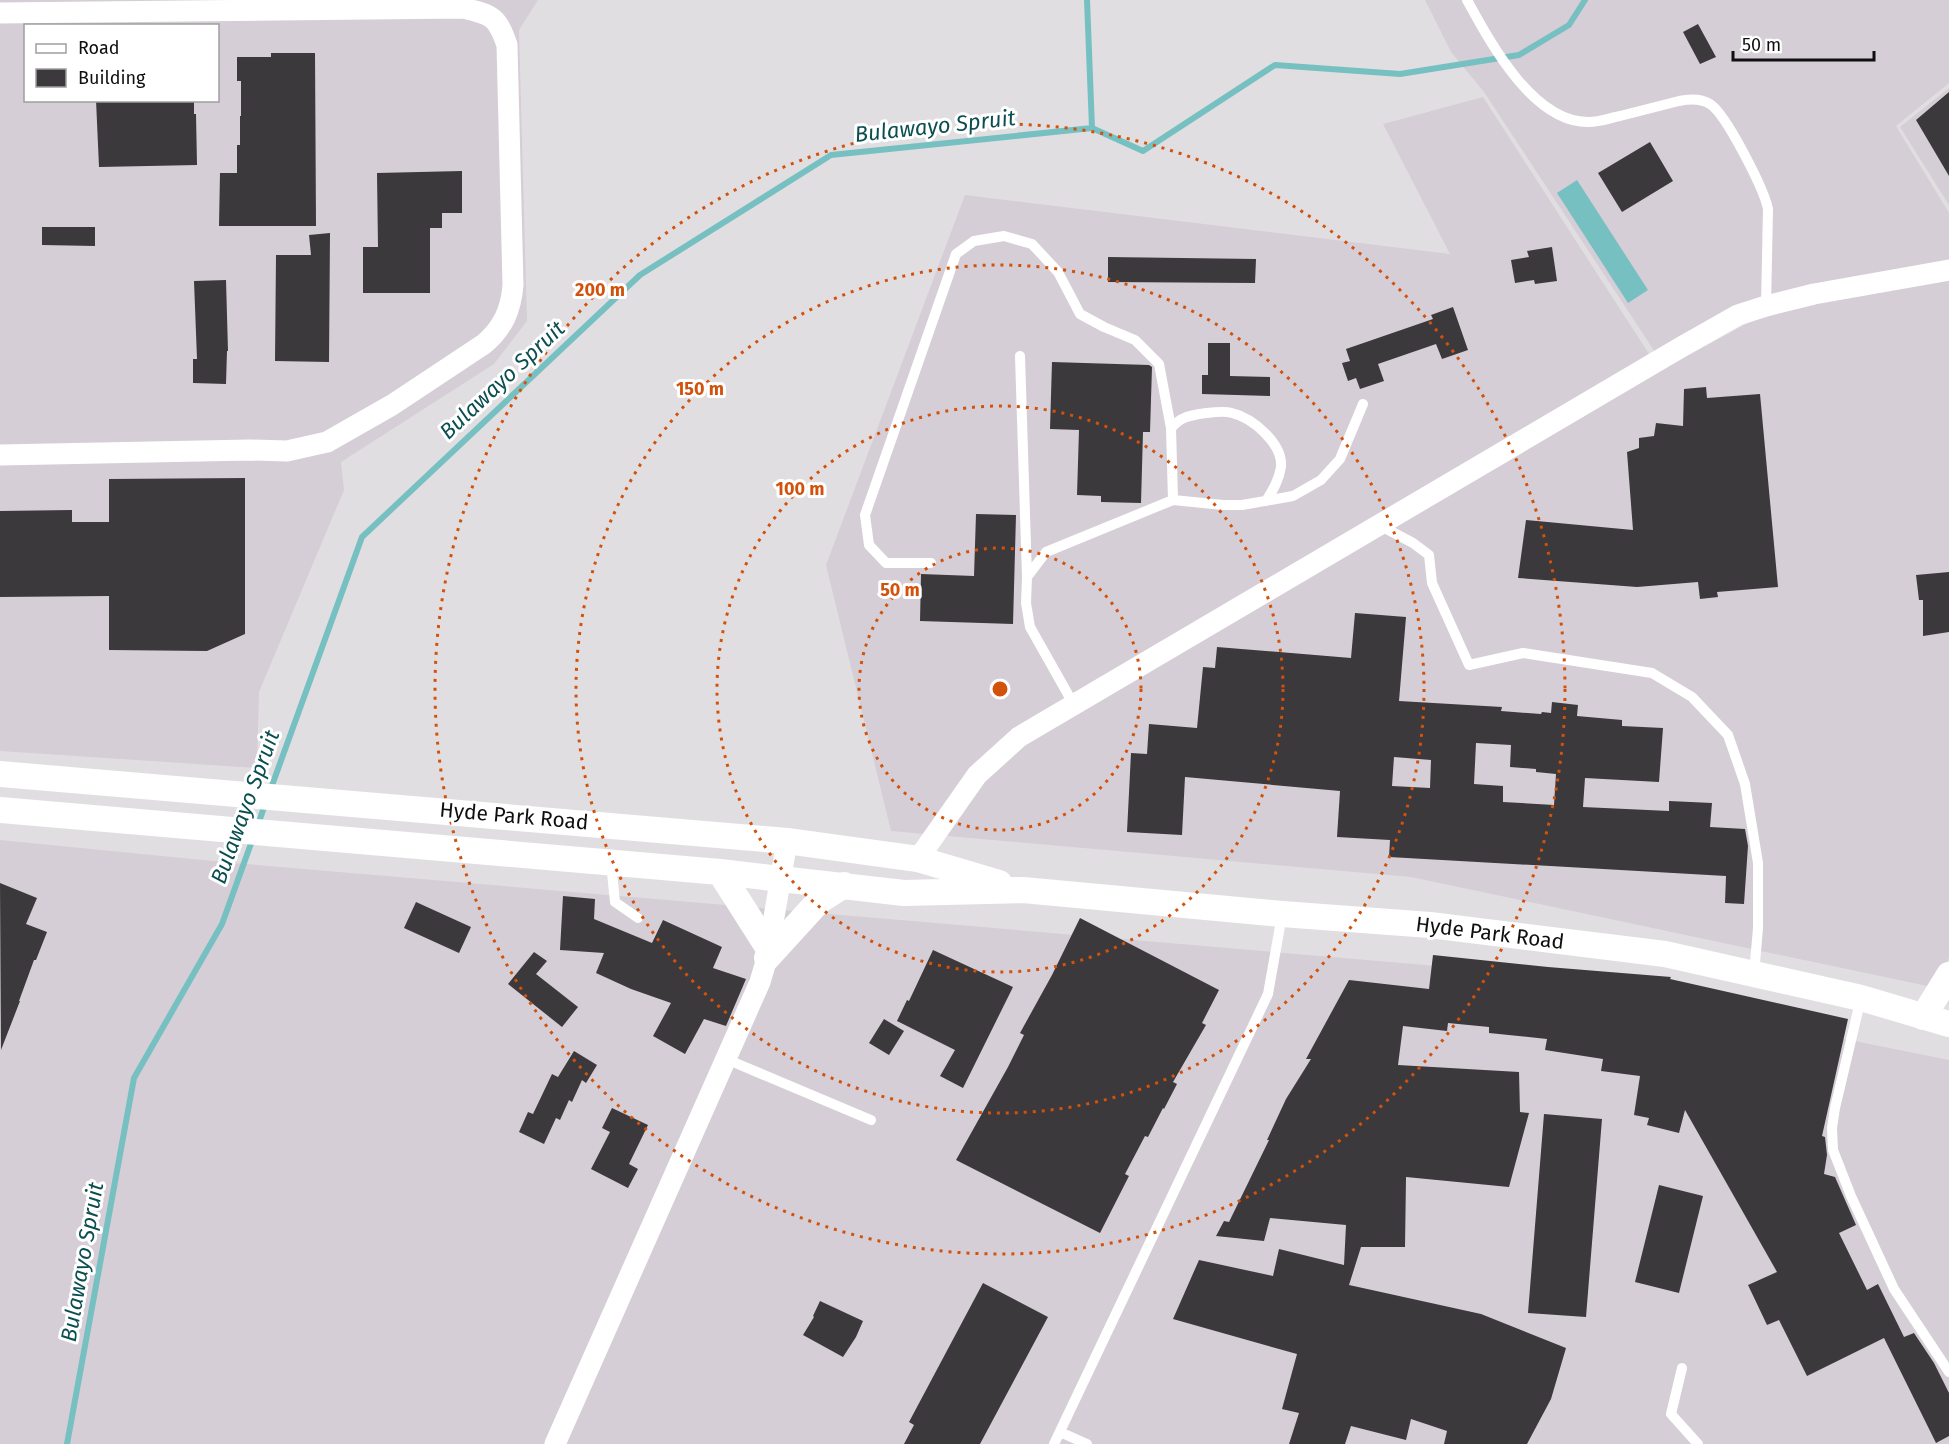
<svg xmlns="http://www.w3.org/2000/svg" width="1949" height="1444" font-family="'Fira Sans',sans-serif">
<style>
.built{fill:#d6ced6;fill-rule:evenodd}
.water{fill:#77c0c2}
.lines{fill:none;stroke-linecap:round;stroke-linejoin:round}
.stream{stroke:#77c0c2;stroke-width:6}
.building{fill:#3b393b;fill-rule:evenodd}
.service{stroke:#fff;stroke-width:10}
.minor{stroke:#fff;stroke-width:21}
.tertiary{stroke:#fff;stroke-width:26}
.ring{fill:none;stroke:#d2520c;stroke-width:3;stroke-dasharray:3 6}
.labels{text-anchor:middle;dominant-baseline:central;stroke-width:6;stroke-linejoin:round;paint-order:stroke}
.street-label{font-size:21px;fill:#100f10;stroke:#fff}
.water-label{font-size:22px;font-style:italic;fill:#0a4e50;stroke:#fff}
.centre{fill:#d2520c;stroke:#fff;stroke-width:3}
.ring-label{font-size:18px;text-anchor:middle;font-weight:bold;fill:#d2520c;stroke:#fff;stroke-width:6;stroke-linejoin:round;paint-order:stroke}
</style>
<rect width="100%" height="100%" fill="#e1dee1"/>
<!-- built -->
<path class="built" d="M0,0H538L519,30L527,321L494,364L341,462L344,490L259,692L257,768L0,751ZM26,26H218V100H26Z
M1425,0H1949V83L1896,126L1949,213V262L1786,291L1655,352L1484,92L1451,52Z
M1949,88V205L1900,127Z
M1483,97L1660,371L1766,313L1949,275V958L1932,987L1411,877L891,831L826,565L965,195L1450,254L1383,124Z
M0,840L223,862L1519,973L1949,1060V1444H0Z"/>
<!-- water -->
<path class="water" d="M1577,180L1648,290L1628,303L1557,193Z"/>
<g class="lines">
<!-- stream -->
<path class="stream" d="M1087,0L1092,128
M270,791L362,537L640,275L831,155L1092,128L1143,151L1275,65L1400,74L1519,55L1569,25L1585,0
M258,825L265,804
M67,1444L134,1078L222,924L253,838"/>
</g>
<!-- building -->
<path class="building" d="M1698,24L1716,57L1700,64L1683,32Z
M271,53H315L316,226H219L220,173H237V145H240V116H241V81H237V57H271Z
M1949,92V176L1916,120Z
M96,100H194V114H196L197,165L99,167Z
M1650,142L1673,181L1622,212L1598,173Z
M462,171V213H442V228H430V293H363V247H378L377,173Z
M42,227H95V246L42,245Z
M330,233L329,362L275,361L276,255H311L309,235Z
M1552,247L1557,281L1535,284L1534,280L1515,283L1511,260L1529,257L1527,251Z
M1108,257L1256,259L1255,283L1108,282Z
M226,280L228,351H227L226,384L193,383V359H197L194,281Z
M1453,307L1468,350L1442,359L1436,344L1378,364L1384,381L1360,389L1356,378L1348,381L1342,363L1350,361L1346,349L1433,319L1431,315Z
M1208,343H1230V376L1270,377V396L1202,394V375H1208Z
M1052,362L1149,365L1152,367L1150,432H1143L1141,503L1101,502V496L1077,495L1079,430L1050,429Z
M1706,387L1707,398L1760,394L1778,587L1717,592L1718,597L1700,599L1698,582L1637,587L1518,578L1526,520L1633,530L1627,452L1639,448V438L1654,436L1656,423L1683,426L1684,389Z
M245,478V634L207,651L109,650V596L0,597V511L72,510V522H109V479Z
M976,514L1016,515L1013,624L920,621L921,574L974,576Z
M1949,572V632L1923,636V600H1919L1916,575Z
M1355,613L1406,617L1399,701L1502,707L1501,711L1541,714L1542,712L1551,713L1552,702L1578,705L1577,716L1622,720V726L1663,728L1659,782L1585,778L1583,807L1669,811V801L1712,803L1710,827L1745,829L1748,846L1744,904L1725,903L1726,876L1389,857L1390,840L1337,837L1340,791L1185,777L1182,835L1127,832L1131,753L1147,754L1149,724L1197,728L1203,667L1215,668L1217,647L1351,658ZM1476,743L1511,745L1510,767L1536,769V772L1556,774L1554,805L1503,802V786L1474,784ZM1394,757L1431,760L1430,788L1392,786Z
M0,883L37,898L26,924L47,932L36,960H34L19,1001H20L1,1050Z
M563,896L595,899L594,919L652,943L663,920L722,947L713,968L746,979L726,1026L704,1019L685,1054L653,1036L671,1003L631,989L596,973L604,953L560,950Z
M416,902L471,927L459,953L404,928Z
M1080,918L1219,990L1202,1023L1206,1025L1173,1082L1177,1084L1164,1109L1163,1108L1148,1137L1145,1136L1125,1174L1129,1176L1100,1233L956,1160L1008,1067L1024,1035L1020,1033L1052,975Z
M933,950L1013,987L963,1088L940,1076L955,1050L897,1021L907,1000L909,1001Z
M534,952L547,961L536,974L578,1007L562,1027L508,984Z
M1433,955L1548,967L1671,977L1670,979L1848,1019L1822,1136L1825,1137L1827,1155L1824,1174L1835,1177L1856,1225L1839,1233L1867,1290L1878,1284L1904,1337L1914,1333L1934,1363L1949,1393V1436L1936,1443L1884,1338L1807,1376L1779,1320L1767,1325L1748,1285L1777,1272L1685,1110L1679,1133L1647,1125L1649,1118L1634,1115L1640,1076L1601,1071L1603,1059L1545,1050L1547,1039L1489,1033V1027L1448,1023L1447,1031L1403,1026L1398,1065L1519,1072L1520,1112L1529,1113L1509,1187L1406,1177L1405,1247H1361L1349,1285L1481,1314L1566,1348L1551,1399L1527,1444H1444L1447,1431L1411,1419L1406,1440L1351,1426L1345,1444H1289L1299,1413L1282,1409L1297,1354L1173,1319L1199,1260L1273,1276L1279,1249L1344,1265L1346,1225L1270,1218L1264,1241L1216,1236L1224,1221L1229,1222L1269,1140H1267L1286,1099L1311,1059H1306L1349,980L1429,989Z
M884,1019L904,1031L889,1055L869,1043Z
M574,1051L597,1065L586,1083L582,1080L572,1102L569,1100L560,1120L556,1118L544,1144L519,1132L528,1112L533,1114L552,1074L558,1077Z
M612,1108L648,1125L629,1164L638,1169L628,1188L591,1169L610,1132L602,1128Z
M1544,1114L1602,1119L1586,1317L1528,1313Z
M1659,1185L1703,1196L1679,1293L1635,1282Z
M983,1283L1048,1317L980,1444H904L914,1425L909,1422Z
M820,1301L863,1321L856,1337L843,1357L803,1335L814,1317L813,1316Z"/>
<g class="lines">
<!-- service -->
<path class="service" d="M1467,0C1490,42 1533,123 1589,122C1599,122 1610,118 1620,116C1640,111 1659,106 1679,101C1689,99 1700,98 1710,104C1726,114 1764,189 1768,209L1766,306
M1020,356L1027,577
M1173,500L1171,428C1174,425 1178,421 1182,419C1191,414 1222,410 1232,413C1253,418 1283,444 1281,467C1279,480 1273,490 1266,501
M1379,525L1413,543L1429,555L1432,583L1469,665L1523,653L1652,673L1692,697L1728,735L1745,784L1758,863V928L1754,974
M931,563H886L869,545L865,515L956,254L974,241L1004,236L1032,244L1058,272L1080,314L1104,327L1135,340L1159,364L1171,428
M1074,705L1030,627L1026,603L1027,577L1046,552L1173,500L1223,505H1242L1293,496L1321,480L1340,459L1363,404
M611,863L615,902L638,918
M1861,998L1835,1108L1832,1128L1833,1150L1851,1196L1894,1289L1949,1372
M726,1059L871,1120
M1682,1368L1671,1414L1698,1444
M1060,1432L1087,1444
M1054,1444L1268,994L1282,915"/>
<!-- minor -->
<path class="minor" d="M0,13L463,8C492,15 497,16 507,45L513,285C511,310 503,328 484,344L392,405L327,442L287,451L250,450L0,455
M918,859L977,775L1019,737L1683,346L1738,315L1766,306L1814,294L1949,270
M555,1444L760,982L767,958L787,841"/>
<!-- tertiary -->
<path class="tertiary" d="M0,774L787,841L918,859L999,883
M0,810L720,872L904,893L1023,890L1282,914L1430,925L1665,954L1861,998L1949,1024
M720,872L769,949
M767,958L819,901L844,885
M1923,1017L1949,975"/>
</g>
<!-- distance rings -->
<g class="ring">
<circle cx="1000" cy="689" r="141"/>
<circle cx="1000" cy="689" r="283"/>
<circle cx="1000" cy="689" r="424"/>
<circle cx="1000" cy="689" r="565"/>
</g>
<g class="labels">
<!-- street labels -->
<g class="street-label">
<text transform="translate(514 816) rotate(5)">Hyde Park Road</text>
<text transform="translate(1490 933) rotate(7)">Hyde Park Road</text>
</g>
<!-- water labels -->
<g class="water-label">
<text transform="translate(935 126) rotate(-6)">Bulawayo Spruit</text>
<text transform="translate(502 380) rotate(-43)">Bulawayo Spruit</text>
<text transform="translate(245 807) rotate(-70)">Bulawayo Spruit</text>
<text transform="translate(82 1262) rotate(-80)">Bulawayo Spruit</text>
</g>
</g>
<circle cx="1000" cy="689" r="9" class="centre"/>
<g class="ring-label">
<text x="600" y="296">200 m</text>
<text x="700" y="395">150 m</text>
<text x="800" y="495">100 m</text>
<text x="900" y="596">50 m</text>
</g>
<!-- legend -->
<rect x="24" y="24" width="195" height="78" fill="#ffffff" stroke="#9f9f9f" stroke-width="1.5"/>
<rect x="36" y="44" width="30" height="9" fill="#ffffff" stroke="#9f9f9f" stroke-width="1.5"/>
<text x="78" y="54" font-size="18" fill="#100f10">Road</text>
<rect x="36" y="69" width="30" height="18" fill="#3b393b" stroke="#9f9f9f" stroke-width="1.5"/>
<text x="78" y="84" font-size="18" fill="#100f10">Building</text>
<!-- scale -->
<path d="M1733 51v9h141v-9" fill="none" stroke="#100f10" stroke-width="3"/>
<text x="1742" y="51" font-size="18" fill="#100f10" stroke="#ffffff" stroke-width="4.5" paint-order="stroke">50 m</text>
</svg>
